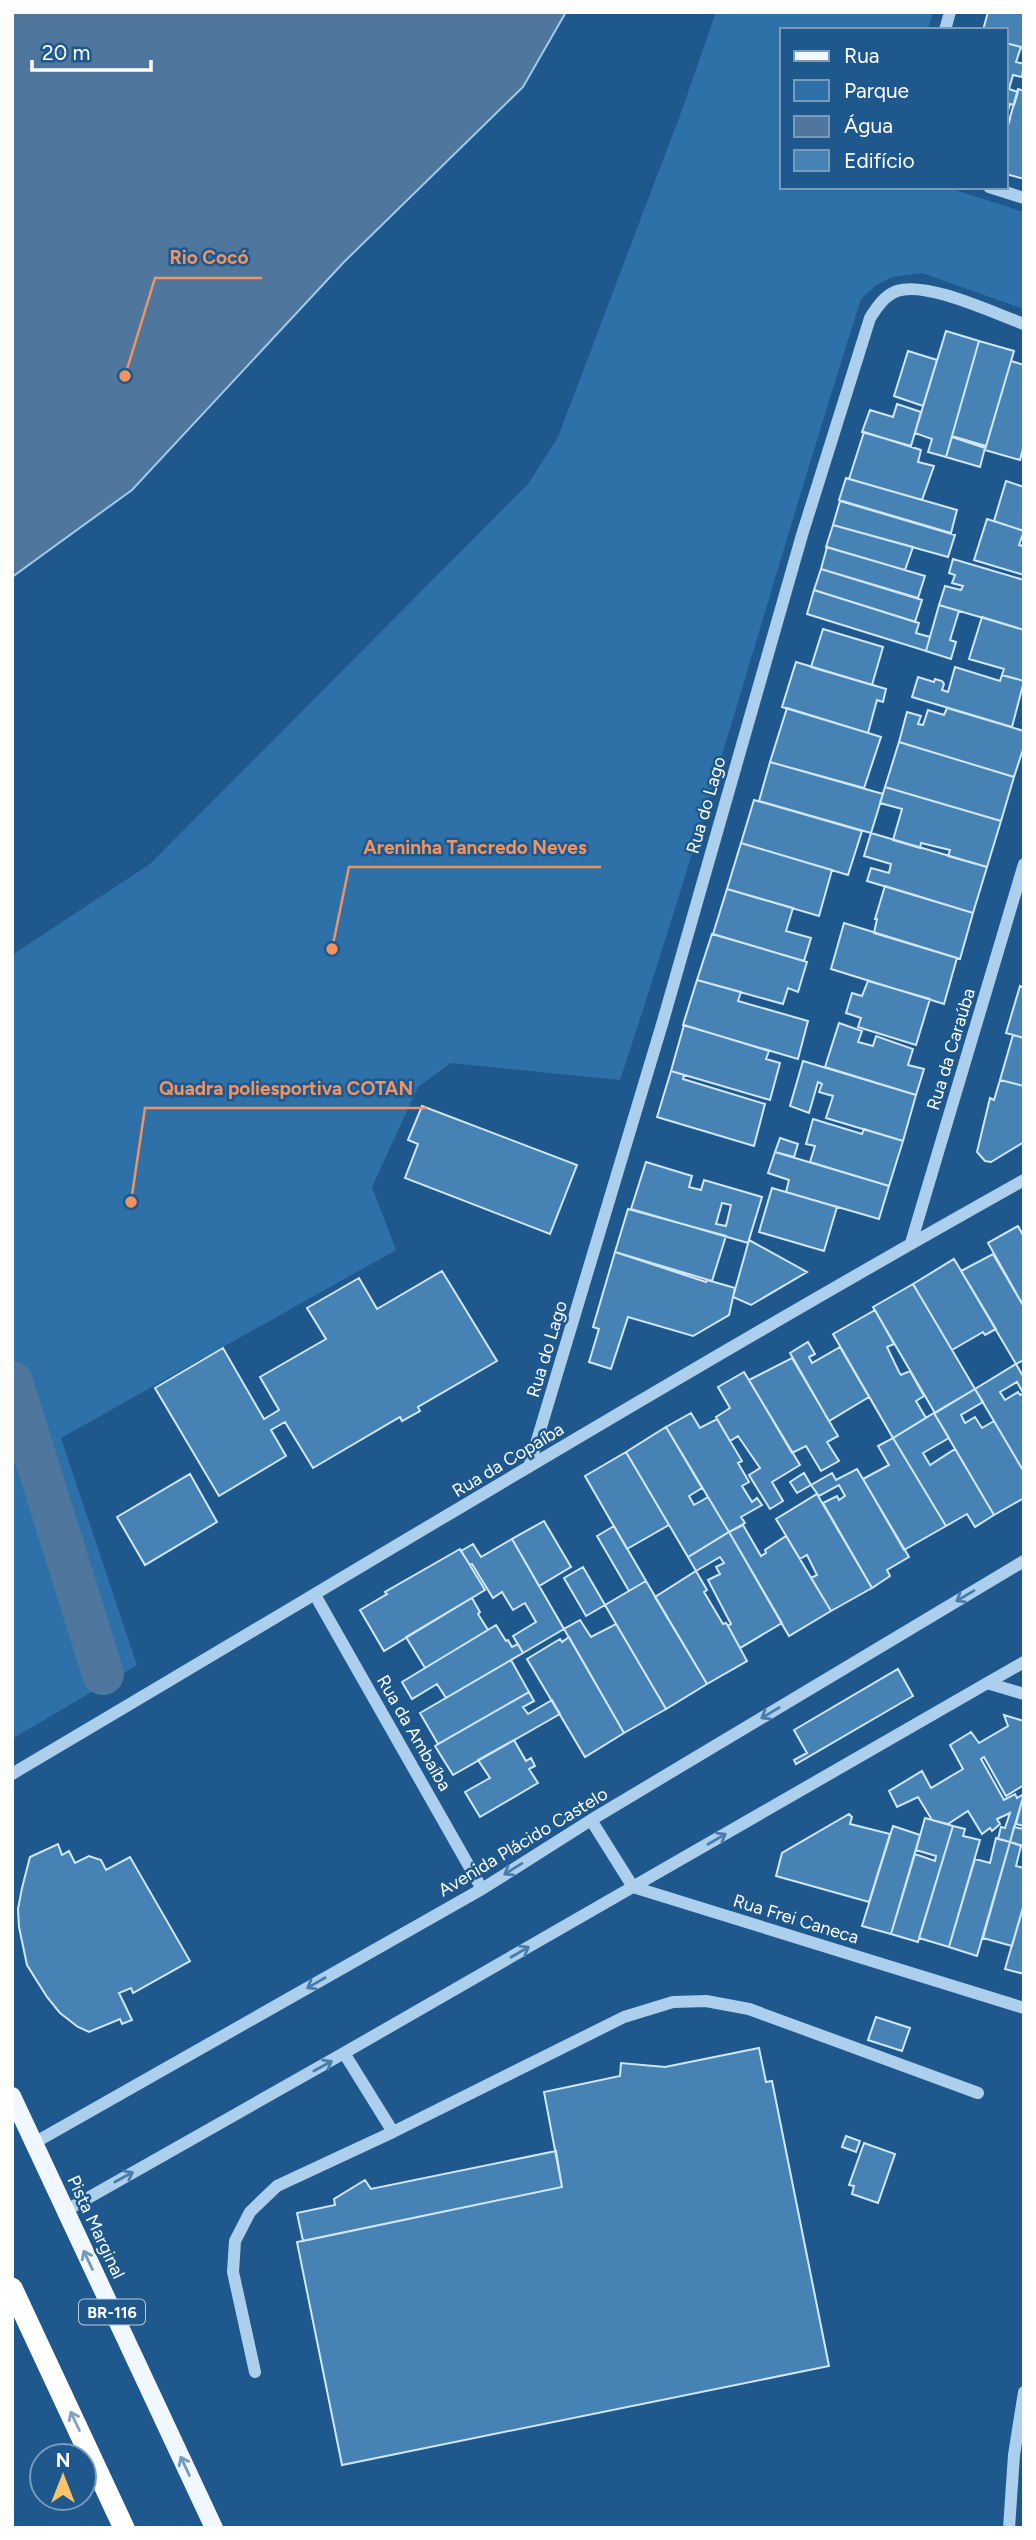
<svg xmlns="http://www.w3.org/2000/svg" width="1036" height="2540" font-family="Figtree,sans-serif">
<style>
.green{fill:#2e71a8}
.water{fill:#4f779d;stroke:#9ecbee;stroke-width:2}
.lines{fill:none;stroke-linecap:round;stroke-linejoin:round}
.canal{stroke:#4f779d;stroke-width:42}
.building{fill:#4682b4;stroke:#d0e7f9;stroke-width:2;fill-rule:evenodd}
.minor{stroke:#abcfec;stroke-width:12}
.major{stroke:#f1f7ff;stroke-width:18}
.highway{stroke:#fff;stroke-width:21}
.oneway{stroke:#487caa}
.oneway2{stroke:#7298bb}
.oneway3{stroke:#83a3c0}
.labels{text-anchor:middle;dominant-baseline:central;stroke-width:5;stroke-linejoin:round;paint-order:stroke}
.shield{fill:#1e588d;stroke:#bccddd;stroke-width:2}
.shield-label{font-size:16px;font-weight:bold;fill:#fff}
.street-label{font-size:18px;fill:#fff;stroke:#1e588d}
.leader{fill:none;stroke:#f09361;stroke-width:2.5}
.callout-dot{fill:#f09361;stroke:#1e588d;stroke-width:2.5}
.callout-label{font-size:19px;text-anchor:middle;font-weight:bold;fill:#f09361;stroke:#1e588d;stroke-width:5;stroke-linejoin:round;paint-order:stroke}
</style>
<rect width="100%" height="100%" fill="#1e588d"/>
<!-- green -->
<path class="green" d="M716,12H933L928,30H782V187H945L1024,212V309L922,273L892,277L875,286L861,299C778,559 706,821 620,1080L451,1063L418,1087L372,1187L396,1250L61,1438L137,1665L12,1739V955L150,864L528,484L558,437L682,110Z"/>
<!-- water -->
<path class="water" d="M12,12H566L523,87L344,262L132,490L12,577Z"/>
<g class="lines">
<!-- canal -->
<path class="canal" d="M12,1382L103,1674"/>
</g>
<!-- building -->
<path class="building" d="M988,12L1024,13V48L1006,43V30H983Z
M1006,43L1021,47L1016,62L1024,64L1022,77L1013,75L1009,89L1018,92L1014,105L1010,104L1006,118L1010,119L1006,132Z
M1018,89L1024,91V179L1006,174V132Z
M946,331L979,341L946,457L928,452L932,439L915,433Z
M979,341L1014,351L986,446L952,436Z
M908,351L937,360L923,406L894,396Z
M1011,361L1024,365V445L1020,460L985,450Z
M897,404L921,412L911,446L862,432L870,410L893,417Z
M864,432L921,450L918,462L934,466L922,500L849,479Z
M952,437L985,448L980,467L946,457Z
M846,478L957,510L951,533L839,500Z
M1006,481L1024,487V531L994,521Z
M840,501L955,535L948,557L833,525Z
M987,519L1024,531L1019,545L1022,546L1024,541V575L974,560Z
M833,525L913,547L905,570L826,547Z
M827,547L925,576L918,598L821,569Z
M953,559L1024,580V630L939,605L945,586L961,590L963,586L952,583L955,575L949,573Z
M821,569L922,600L915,622L814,590Z
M814,590L919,623L916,633L930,637L926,651L807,614Z
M939,605L959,611L950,640L956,642L951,659L926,651Z
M982,617L1024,630V681L1002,675L1004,669L969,659Z
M823,629L883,647L872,685L811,667Z
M796,662L886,689L883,702L877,700L868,733L782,707Z
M955,667L1000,681L1002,675L1024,681L1012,727L912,697L918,677L934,682L935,679L942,681L944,684L942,690L948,692Z
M787,708L881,737L864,788L770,762Z
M947,708L1024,731V746L1014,777L899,742L907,712L921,716L918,724L923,725L928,710L944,715Z
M899,742L1014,777L1001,821L885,787Z
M770,762L883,794L871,833L759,801Z
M885,787L1001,821L987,867L948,856L950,850L921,843L920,848L893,840L902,809L880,803Z
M754,800L862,831L848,875L741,843Z
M871,833L987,867L973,913L867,881L871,868L889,873L891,864L864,856Z
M741,843L832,870L819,916L727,889Z
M885,886L973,913L960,959L874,933L877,919H875Z
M727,889L793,908L786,931L811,938L804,961L713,934Z
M844,923L957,958L944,1004L831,969Z
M712,934L807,962L798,992L788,988L783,1004L697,980Z
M697,980L741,992L738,1001L808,1021L798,1059L683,1025Z
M868,981L930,999L916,1045L858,1027L861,1018L846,1013L852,993L862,996Z
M1020,986L1024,988V1038L1006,1033Z
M839,1023L862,1031L858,1042L873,1046L876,1036L913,1049L908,1065L924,1069L916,1095L825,1067Z
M684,1025L769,1051L766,1059L780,1063L770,1100L671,1071Z
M1013,1035L1024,1038V1086L1000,1080Z
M803,1061L916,1095L903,1141L826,1118L833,1096L819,1092L822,1084L818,1082L809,1113L790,1106Z
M671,1071L684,1075L683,1079L765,1104L754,1146L657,1117Z
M1000,1080L1024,1086V1142L991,1162L985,1161L977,1152L990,1098L994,1100Z
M422,1106L577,1165L550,1234L405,1178L418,1144L408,1140Z
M813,1119L862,1134L864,1129L903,1141L889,1186L810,1162L815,1146L806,1144Z
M780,1138L798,1144L794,1157L775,1152Z
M775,1152L889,1186L879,1219L786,1192L789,1180L768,1173Z
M646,1162L692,1176L689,1187L701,1190L704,1180L762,1197L748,1243L631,1209ZM722,1203L731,1205L726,1226L716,1224Z
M772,1188L837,1207L824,1251L759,1232Z
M628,1209L726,1236L712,1281L615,1252Z
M1018,1226L1024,1237V1307L988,1243Z
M749,1240L807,1272L751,1305L733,1297Z
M615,1252L706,1282L707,1280L735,1288L729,1315L693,1336L628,1317L611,1369L589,1362L599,1329L593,1327Z
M993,1254L1024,1307V1360L1016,1364L961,1271Z
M954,1259L996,1329L985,1335L983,1332L952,1350L913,1284Z
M442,1271L497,1361L418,1407L420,1411L402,1421L400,1417L313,1468L285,1422L271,1430L286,1456L219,1496L155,1388L223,1348L264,1419L279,1410L260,1377L326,1339L307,1308L359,1278L377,1309Z
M913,1284L975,1389L935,1413L873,1307Z
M875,1310L894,1344L887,1347L899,1372L901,1375L910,1371L924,1396L916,1401L926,1418L893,1438L833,1334Z
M808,1342L815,1354L809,1357L812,1363L840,1347L869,1397L829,1421L790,1353Z
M792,1358L838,1436L827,1442L839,1461L821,1471L806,1446L792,1453L749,1380Z
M1016,1364L1024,1378V1390L1022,1391L1017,1382L1000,1392L1005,1400L1018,1392L1020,1395L1024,1393V1472L975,1389Z
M744,1372L800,1465L772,1482L783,1501L770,1509L749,1475L760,1468L738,1436L730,1441L716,1417L730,1408L718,1387Z
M975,1389L983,1402L961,1415L965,1423L975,1417L982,1428L994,1421L1024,1472V1498L994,1515L934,1413Z
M691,1413L700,1428L717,1419L742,1461L738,1463L749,1482L742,1486L752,1502L757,1498L762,1505L741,1517L745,1523L729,1532L666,1427Z
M934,1413L949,1438L923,1453L930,1465L955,1449L994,1515L975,1527L967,1514L946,1526L893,1438Z
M666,1427L702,1488L689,1496L694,1505L708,1497L729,1532L688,1557L626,1452Z
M893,1438L946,1526L904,1550L863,1479L889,1465L878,1446Z
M626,1452L669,1525L627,1549L585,1476Z
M857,1469L909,1557L887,1570L890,1576L872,1588L823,1503L837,1496L839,1500L845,1496L839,1485L819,1496L811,1485L832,1473L836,1480Z
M804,1473L811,1485L797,1493L790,1482Z
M190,1474L217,1522L145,1565L117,1517Z
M817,1494L872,1588L831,1611L811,1578L817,1575L807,1555L800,1559L776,1519Z
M544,1521L571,1567L539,1586L512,1539Z
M743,1525L761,1556L766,1553L765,1550L786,1536L831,1611L789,1636L729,1532Z
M614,1526L646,1581L629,1591L597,1536Z
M729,1532L782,1623L740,1648L728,1626L731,1624L708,1580L720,1574L716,1567L724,1563L720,1557L696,1571L688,1557Z
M512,1539L564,1629L523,1653L513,1636L536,1622L525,1603L513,1610L502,1592L493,1598L472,1564L470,1565L461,1551L473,1544L481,1557Z
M460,1549L485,1590L384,1651L360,1610L387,1594L385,1592Z
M583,1567L605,1605L586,1616L564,1578Z
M696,1571L707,1590L704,1592L723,1624L726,1623L728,1626L747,1661L707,1684L655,1597Z
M646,1581L707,1684L666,1709L605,1605Z
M472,1598L480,1612L478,1614L488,1630L425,1668L406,1637Z
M580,1620L591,1637L616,1624L666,1709L624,1733L564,1629Z
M496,1625L506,1641L508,1640L512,1647L518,1644L523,1653L446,1698L437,1684L412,1699L402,1682Z
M569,1637L624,1733L585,1757L527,1659L560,1639L562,1642Z
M511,1660L529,1692L438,1744L420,1713Z
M898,1669L913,1696L796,1764L794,1760L807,1753L794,1730Z
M529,1692L534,1701L523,1707L528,1714L552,1700L560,1714L453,1775L435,1746Z
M1004,1715L1024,1721V1785L1006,1796L984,1757L981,1759L1004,1800L1015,1794L1017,1798L1024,1794L1010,1842L998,1839L1001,1827L1005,1828L1010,1813L997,1819L1000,1824L992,1831L990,1828L982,1834L968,1811L948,1824L932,1820L918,1797L897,1807L889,1791L922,1771L931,1788L963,1769L950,1745L971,1732L979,1743L1008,1726Z
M514,1740L526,1761L531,1758L535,1766L529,1769L538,1783L480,1817L465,1792L490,1778L478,1760Z
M1024,1793V1826L1016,1824Z
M849,1814L852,1817L850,1824L890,1834L869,1902L776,1876L782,1853Z
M925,1818L953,1826L918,1942L891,1934L915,1854L935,1861L936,1856L916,1850Z
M893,1826L920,1835L891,1934L862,1926Z
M953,1826L965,1829L963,1836L980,1840L949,1947L919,1938Z
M1014,1827L1024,1829V1846L1010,1842Z
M996,1838L1010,1842L977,1956L949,1947L975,1859L990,1863Z
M1010,1842L1021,1846L1016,1866L1024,1868V1904L1012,1946L983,1938Z
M58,1844L62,1855L69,1851L75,1863L89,1856L101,1860L106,1870L130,1857L190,1961L133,1993L131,1988L119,1993L132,2020L122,2024L120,2019L89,2032L78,2027L60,2013L47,1997L27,1965L19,1927L18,1909L22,1888L30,1857Z
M1024,1904V1974L1005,1969Z
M876,2017L910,2028L902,2051L868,2040Z
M759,2048L766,2082L772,2081L829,2366L342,2465L297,2242L562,2187L544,2092L620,2076L621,2063L665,2067Z
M846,2136L860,2141L856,2152L842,2147Z
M864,2143L895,2154L878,2203L852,2194L854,2186L849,2185Z
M556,2151L562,2187L303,2241L297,2213L335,2205L334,2199L365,2180L371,2189Z"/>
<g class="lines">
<!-- minor -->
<path class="minor" d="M945,30L950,12
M989,187L1024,198
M911,1243L1024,864
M529,1467L663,1021L802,535L870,318C877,307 885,295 897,291C927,281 993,313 1024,324
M315,1595L482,1889
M987,1683L1024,1694
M12,1774C349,1575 683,1371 1024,1180
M591,1820L633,1887L1024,2008
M344,2053L393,2132
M34,2143L482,1889L591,1820L1024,1561
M65,2211L344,2053L1024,1662
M255,2372L233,2272L235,2241L250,2212L277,2186L393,2132L624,2017L673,2002L706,2001L749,2009L978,2093
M1009,2528L1014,2455L1024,2392"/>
<!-- major -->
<path class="major" d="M12,2096L214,2528"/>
<!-- highway -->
<path class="highway" d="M12,2288L124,2528"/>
</g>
<!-- one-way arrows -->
<defs><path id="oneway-shaft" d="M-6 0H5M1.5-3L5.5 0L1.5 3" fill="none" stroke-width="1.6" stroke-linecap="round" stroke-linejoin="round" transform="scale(1.75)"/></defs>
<g class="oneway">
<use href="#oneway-shaft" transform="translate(965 1596) rotate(149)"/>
<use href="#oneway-shaft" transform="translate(770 1713) rotate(149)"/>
<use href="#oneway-shaft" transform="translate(717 1839) rotate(-30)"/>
<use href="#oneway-shaft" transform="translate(513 1869) rotate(148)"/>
<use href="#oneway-shaft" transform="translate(520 1952) rotate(-30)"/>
<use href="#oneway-shaft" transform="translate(316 1983) rotate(150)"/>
<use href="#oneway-shaft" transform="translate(323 2066) rotate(-29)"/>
<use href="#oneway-shaft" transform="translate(124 2177) rotate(-29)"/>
</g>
<g class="oneway2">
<use href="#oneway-shaft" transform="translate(88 2260) rotate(-115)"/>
<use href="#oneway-shaft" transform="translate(185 2466) rotate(-115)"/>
</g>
<use class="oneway3" href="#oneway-shaft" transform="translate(75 2421) rotate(-115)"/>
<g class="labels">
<!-- shield labels -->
<rect class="shield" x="79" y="2299.5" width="66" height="25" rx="5"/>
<g class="shield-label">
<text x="112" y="2312">BR-116</text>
</g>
<!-- street labels -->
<g class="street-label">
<text transform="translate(706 805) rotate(-74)">Rua do Lago</text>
<text transform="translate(951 1049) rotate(-73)">Rua da Caraúba</text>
<text transform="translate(547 1349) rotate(-73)">Rua do Lago</text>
<text transform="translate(508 1460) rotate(-31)">Rua da Copaíba</text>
<text transform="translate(414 1733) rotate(60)">Rua da Ambaíba</text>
<text transform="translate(523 1842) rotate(-31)">Avenida Plácido Castelo</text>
<text transform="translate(796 1919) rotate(17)">Rua Frei Caneca</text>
<text transform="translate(96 2227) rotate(65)">Pista Marginal</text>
</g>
</g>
<!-- callouts -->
<path class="leader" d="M125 376L155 278H262M332 949L349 867H601M131 1202L145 1108H427"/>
<g class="callout-dot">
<circle cx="125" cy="376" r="7"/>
<circle cx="332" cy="949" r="7"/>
<circle cx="131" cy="1202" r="7"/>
</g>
<g class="callout-label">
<text x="209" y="264">Rio Cocó</text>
<text x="475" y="854">Areninha Tancredo Neves</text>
<text x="286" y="1095">Quadra poliesportiva COTAN</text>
</g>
<!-- border -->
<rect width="1036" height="2540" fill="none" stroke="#ffffff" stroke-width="28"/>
<!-- legend -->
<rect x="780" y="28" width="228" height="161" fill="#1e588d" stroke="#789bbb" stroke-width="2"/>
<rect x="794" y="51" width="35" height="10" fill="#f1f7ff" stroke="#789bbb" stroke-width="2"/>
<text x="844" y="63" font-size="21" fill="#ffffff">Rua</text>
<rect x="794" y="80" width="35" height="21" fill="#2e71a8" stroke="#789bbb" stroke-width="2"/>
<text x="844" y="98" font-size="21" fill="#ffffff">Parque</text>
<rect x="794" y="116" width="35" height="21" fill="#4f779d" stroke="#789bbb" stroke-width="2"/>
<text x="844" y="133" font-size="21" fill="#ffffff">Água</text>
<rect x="794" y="150" width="35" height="21" fill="#4682b4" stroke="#789bbb" stroke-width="2"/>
<text x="844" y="168" font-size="21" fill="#ffffff">Edifício</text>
<!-- north arrow -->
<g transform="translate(63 2477)"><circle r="33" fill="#1e588d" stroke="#789bbb" stroke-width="2"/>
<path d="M0-5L12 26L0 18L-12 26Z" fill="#fbc46a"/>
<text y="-10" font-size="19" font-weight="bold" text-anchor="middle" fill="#ffffff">N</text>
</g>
<!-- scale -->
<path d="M32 60v10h119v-10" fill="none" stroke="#ffffff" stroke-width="3.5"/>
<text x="42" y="60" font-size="21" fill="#ffffff" stroke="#1e588d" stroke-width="5" paint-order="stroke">20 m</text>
</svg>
